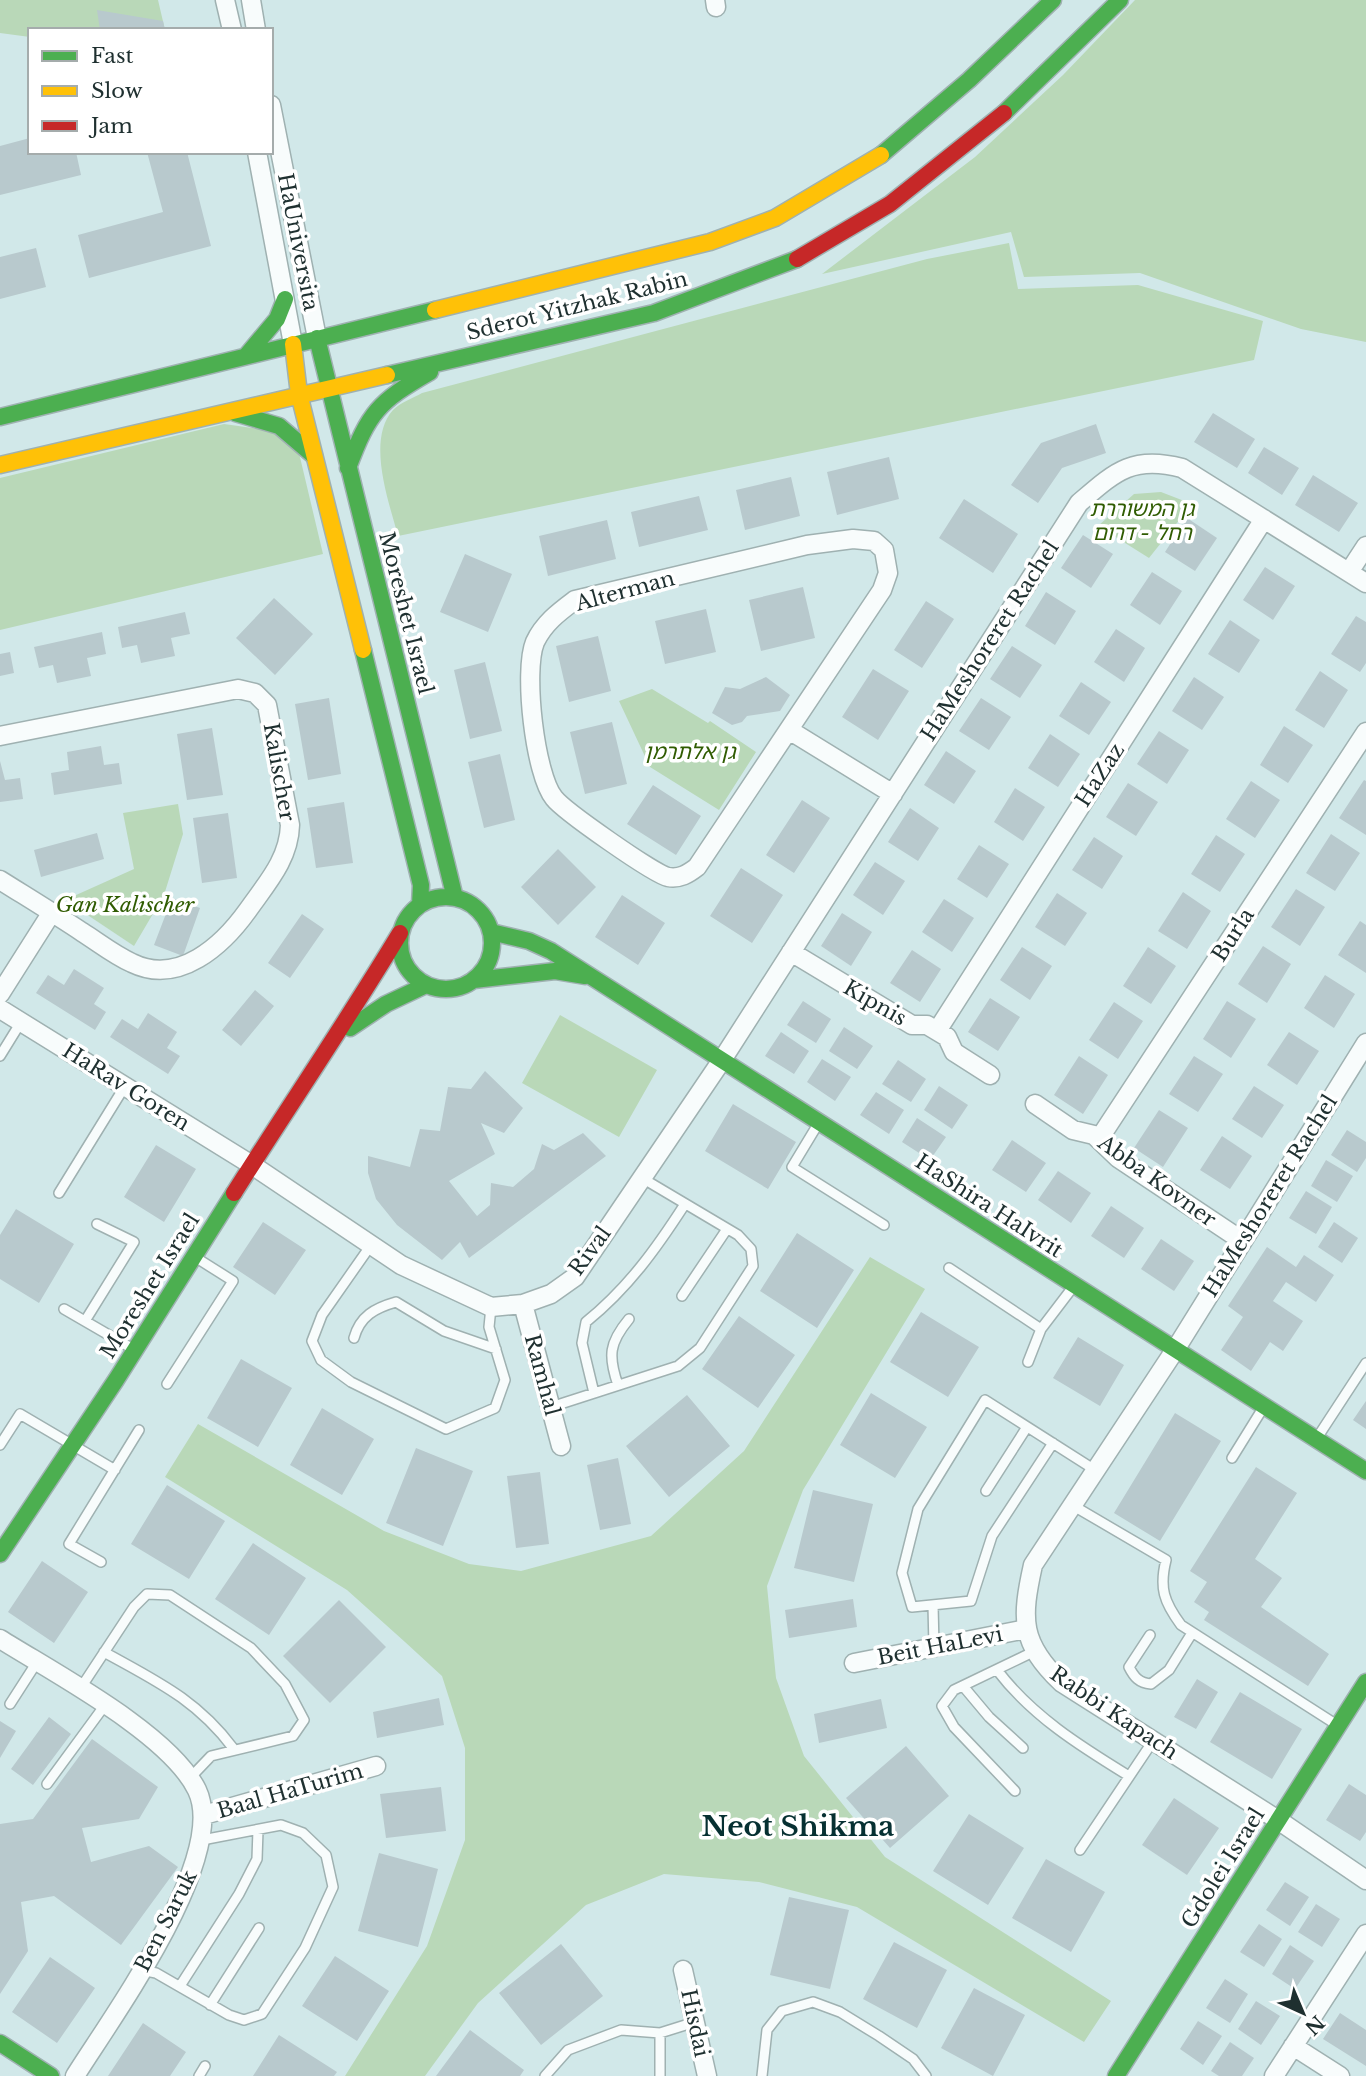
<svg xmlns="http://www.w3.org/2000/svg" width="1366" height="2076" font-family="'Libre Baskerville','Noto Sans Hebrew',serif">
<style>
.green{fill:#b9d8b8}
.building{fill:#b8c9cd}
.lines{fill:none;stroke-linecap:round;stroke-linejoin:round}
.lane-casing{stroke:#9fb1b1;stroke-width:12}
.street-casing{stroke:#9fb1b1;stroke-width:21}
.fast-casing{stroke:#9fb1b1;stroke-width:19}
.slow-casing{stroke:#9fb1b1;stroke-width:19}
.jam-casing{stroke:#9fb1b1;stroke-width:19}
.lane{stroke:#f8fcfc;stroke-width:9}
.street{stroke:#f8fcfc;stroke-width:18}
.fast{stroke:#4caf50;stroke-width:16}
.slow{stroke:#ffc107;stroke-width:16}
.jam{stroke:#c62828;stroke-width:16}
.labels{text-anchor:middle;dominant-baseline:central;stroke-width:7;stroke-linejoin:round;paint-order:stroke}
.street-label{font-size:21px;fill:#1f3030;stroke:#fff}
.park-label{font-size:21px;font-style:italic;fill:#305c02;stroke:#fff}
.district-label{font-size:28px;font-weight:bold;fill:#063032;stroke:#fff}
</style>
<rect width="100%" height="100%" fill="#d1e8e9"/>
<!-- green -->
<path class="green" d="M0,0H158L165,30H30V37L0,33Z
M1135,0H1366V342L1301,329L1140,273L1024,277L1011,232L822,274L975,157L1063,75Z
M1009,243L1018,289L1138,285L1263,321L1254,360L398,536C389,502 366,440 393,410C400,403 413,398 422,393L927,259Z
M224,424L274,431L299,453L323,554L0,630V478Z
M1161,492L1192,504L1149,558L1098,526L1134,494Z
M652,689L708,723L710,721L756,752L719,810L650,767L619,701Z
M178,804L183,834L164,895L134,946L65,900L134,869L123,813Z
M560,1015L657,1070L619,1137L522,1083Z
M870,1257L925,1289L803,1490L767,1586L776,1678L804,1756L885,1857L1111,2001L1084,2042L857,1907L759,1882L664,1874L586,1905L478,2003L425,2076H345L427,1946L465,1840V1748L442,1676L405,1642L347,1590L165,1477L198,1424L384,1531L469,1564L521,1571L651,1536L744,1451Z"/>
<!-- building -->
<path class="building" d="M97,10L163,21L165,30H100Z
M30,138V152H76L81,175L0,195V146Z
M147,152H187L211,246L89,278L78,235L163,212Z
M36,248L46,287L0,299V257Z
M1213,413L1255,439L1237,468L1194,442Z
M1096,424L1106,453L1062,468L1038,503L1011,485L1041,443Z
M1264,447L1299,468L1282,495L1248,473Z
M889,457L899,499L837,515L827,472Z
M1313,475L1358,503L1339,532L1295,505Z
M791,477L800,516L745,530L736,490Z
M699,496L708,530L639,547L631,512Z
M964,499L1018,534L993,573L939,538Z
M1187,518L1217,538L1195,571L1165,552Z
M607,520L616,559L548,576L539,536Z
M1083,535L1113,554L1091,588L1061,568Z
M465,554L512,574L488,632L440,612Z
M1265,567L1295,586L1273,620L1243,600Z
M1152,572L1182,591L1160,625L1130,605Z
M803,587L815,638L761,651L749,600Z
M1046,592L1076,611L1055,645L1025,626Z
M274,598L313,634L275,675L236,638Z
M926,601L954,619L922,668L894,650Z
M706,609L716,652L665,664L655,621Z
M185,612L190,634L171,638L175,656L141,663L137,645L122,648L118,627Z
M1356,616L1366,622V663L1360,672L1331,654Z
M1230,620L1260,640L1239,673L1208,654Z
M1116,629L1145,648L1124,682L1094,662Z
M102,632L106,654L87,658L91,676L57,683L53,665L39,668L34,647Z
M598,636L611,691L569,702L556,646Z
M1012,646L1042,665L1020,698L990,679Z
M10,652L14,673L0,676V654Z
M485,662L502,731L470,739L454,670Z
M873,669L909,691L878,740L842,717Z
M1320,671L1348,690L1324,728L1295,710Z
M766,677L790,695L780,711L747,716L742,722L732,725L712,713L725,687L740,689Z
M1194,677L1224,697L1202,730L1172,711Z
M1081,682L1111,702L1089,735L1059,716Z
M329,698L341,774L308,780L295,704Z
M981,698L1011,717L989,750L959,731Z
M612,722L627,784L585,794L570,732Z
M1284,726L1313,745L1288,783L1260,765Z
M212,728L223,795L187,800L177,734Z
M1159,731L1189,750L1167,784L1137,764Z
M1050,734L1080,754L1058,787L1028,768Z
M101,746L104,765L119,763L122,784L54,795L51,773L69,770L67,752Z
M946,751L976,771L954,804L924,785Z
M500,754L515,820L484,828L468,762Z
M0,761L5,780L20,778L23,799L0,802Z
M1364,780L1366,781V835L1339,818Z
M1251,781L1280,800L1255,838L1226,819Z
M1128,783L1158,802L1136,836L1106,817Z
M653,785L701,816L676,855L627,824Z
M1015,788L1045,807L1023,841L994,822Z
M802,800L830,818L794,873L766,855Z
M344,802L353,863L316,868L307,808Z
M910,808L939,828L918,861L888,842Z
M228,813L237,878L202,883L193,818Z
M97,833L104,859L41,877L34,850Z
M1331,834L1360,853L1335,891L1306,873Z
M1216,835L1245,854L1220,892L1191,874Z
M1094,837L1123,856L1102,889L1072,870Z
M979,845L1009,864L987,898L957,879Z
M558,849L596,887L558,925L521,887Z
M875,862L905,881L883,915L853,895Z
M741,868L783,895L752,943L710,916Z
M1296,889L1325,907L1300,946L1271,927Z
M1183,892L1211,911L1187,949L1158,931Z
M1057,893L1087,913L1065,946L1035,927Z
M622,895L665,923L638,965L595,937Z
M172,898L200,908L183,956L154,945Z
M944,899L974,918L952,952L922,932Z
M842,913L872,932L851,966L821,946Z
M302,914L324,929L290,978L268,963Z
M1360,921L1366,925V973L1338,955Z
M1263,946L1291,964L1267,1003L1238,984Z
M1022,947L1052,966L1030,1000L1000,980Z
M1148,947L1176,966L1151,1004L1123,986Z
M912,950L941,969L920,1002L890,983Z
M74,969L104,988L94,1004L106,1012L95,1030L36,993L48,975L64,985Z
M1325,975L1355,994L1334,1028L1304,1008Z
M255,990L274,1006L241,1046L222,1030Z
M990,998L1020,1017L998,1051L968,1032Z
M803,1001L831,1019L816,1043L787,1025Z
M1227,1001L1256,1019L1231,1058L1203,1039Z
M1114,1002L1143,1021L1118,1059L1089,1040Z
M148,1013L177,1032L167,1048L180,1056L168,1074L110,1037L122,1019L138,1029Z
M844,1027L873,1046L857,1069L829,1051Z
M781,1032L809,1051L794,1074L765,1056Z
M1289,1032L1319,1051L1297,1085L1267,1065Z
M1079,1056L1108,1075L1083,1114L1054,1095Z
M1194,1056L1223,1074L1198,1112L1169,1094Z
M822,1059L851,1077L835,1101L807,1082Z
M898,1060L926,1079L911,1102L882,1084Z
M485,1071L523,1108L504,1133L481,1123L495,1154L449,1181L477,1216L490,1205L491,1183L513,1187L534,1169L542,1144L554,1150L583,1133L606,1156L469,1258L460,1242L442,1260L397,1225L376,1199L368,1173V1156L410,1167L420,1129L440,1131L448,1087L471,1089Z
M939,1086L968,1105L952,1129L924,1110Z
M1254,1086L1284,1105L1262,1138L1232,1119Z
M876,1092L904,1110L889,1134L860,1115Z
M733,1104L796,1142L768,1189L705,1151Z
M1159,1110L1188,1128L1163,1167L1134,1148Z
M917,1118L946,1137L930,1160L902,1142Z
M1347,1130L1366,1142V1158L1357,1172L1331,1155Z
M1222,1136L1252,1156L1230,1189L1200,1170Z
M1012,1140L1046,1163L1026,1192L992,1170Z
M156,1145L196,1169L164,1222L124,1197Z
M1326,1160L1353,1176L1337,1202L1311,1186Z
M1058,1171L1091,1193L1071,1223L1038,1200Z
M1306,1191L1332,1207L1316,1234L1289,1218Z
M1111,1206L1144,1228L1124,1258L1091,1236Z
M16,1209L74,1244L39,1303L0,1279V1235Z
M263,1222L306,1250L275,1295L233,1267Z
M1334,1222L1358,1238L1342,1263L1318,1247Z
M797,1233L854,1270L817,1328L760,1291Z
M1161,1239L1194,1261L1174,1291L1141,1269Z
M1267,1247L1296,1267L1304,1255L1334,1275L1316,1302L1286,1282L1273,1301L1303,1321L1283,1351L1270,1342L1251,1371L1221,1350L1243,1317L1228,1306Z
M921,1312L979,1347L948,1397L890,1362Z
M739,1316L795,1355L758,1408L702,1369Z
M1078,1337L1124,1365L1100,1406L1053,1378Z
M241,1359L292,1388L258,1447L207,1418Z
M871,1393L927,1427L895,1478L840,1445Z
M687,1395L730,1446L669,1497L626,1446Z
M1366,1401V1429L1353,1420Z
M322,1408L374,1439L342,1495L290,1465Z
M1175,1413L1221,1441L1160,1541L1114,1513Z
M416,1448L473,1471L443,1546L386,1523Z
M618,1458L631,1524L600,1530L587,1465Z
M1256,1467L1297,1493L1255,1559L1282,1578L1261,1607L1329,1654L1308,1686L1204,1620L1209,1612L1194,1602L1207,1582L1190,1571Z
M540,1472L549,1544L516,1548L507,1476Z
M167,1485L225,1521L189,1579L131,1544Z
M813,1490L873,1504L854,1582L794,1568Z
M253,1543L306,1578L269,1635L215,1599Z
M42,1561L88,1592L54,1643L8,1612Z
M853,1599L857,1627L789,1638L785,1610Z
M339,1600L386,1647L330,1703L283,1656Z
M1197,1679L1218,1692L1196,1729L1174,1717Z
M1240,1692L1302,1729L1272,1779L1210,1742Z
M439,1698L444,1725L377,1738L373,1712Z
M881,1699L887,1728L819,1743L814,1714Z
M49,1717L71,1734L33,1785L11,1769Z
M0,1721L16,1731L0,1758Z
M92,1739L158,1787L139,1819L82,1828L91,1862L149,1846L178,1867L121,1945L54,1896L21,1902L28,1951L0,1994V1824L33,1819Z
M906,1746L949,1796L890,1848L846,1798Z
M1349,1784L1366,1795V1832L1360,1841L1326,1820Z
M441,1787L446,1831L386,1838L380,1794Z
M1174,1798L1219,1828L1187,1875L1142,1845Z
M969,1814L1024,1848L988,1905L933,1871Z
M379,1853L438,1869L418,1947L358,1931Z
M1046,1859L1105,1892L1071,1952L1012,1918Z
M1285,1882L1309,1897L1290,1926L1266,1910Z
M789,1897L849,1910L830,1989L770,1975Z
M1316,1904L1340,1919L1322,1947L1298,1932Z
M1259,1924L1282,1939L1264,1967L1240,1952Z
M894,1942L947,1970L917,2028L863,1999Z
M561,1944L603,1996L541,2045L499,1993Z
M1290,1945L1314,1961L1295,1989L1272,1974Z
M335,1956L389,1991L357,2041L302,2006Z
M50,1957L95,1988L57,2043L12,2012Z
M1225,1979L1248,1994L1230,2023L1206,2008Z
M974,1988L1025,2015L993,2076L941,2048Z
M1256,2001L1280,2016L1261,2045L1238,2029Z
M1340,2013L1366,2030V2066L1323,2039Z
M1198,2021L1222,2036L1203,2065L1180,2049Z
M143,2023L186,2052L170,2076H108Z
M470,2030L524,2070L520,2076H436Z
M279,2035L337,2072L334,2076H253Z
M1230,2042L1254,2058L1242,2076H1219L1211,2071Z"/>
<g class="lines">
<!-- lane casing -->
<g class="lane-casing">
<path id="lane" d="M0,1056L21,1022
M818,1124L792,1167L884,1225
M59,1193L125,1086
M371,1245L322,1315L312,1341L321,1360L351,1382L446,1429L495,1408L505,1380L489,1327L491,1307
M949,1268L1041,1329
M682,1296L727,1229
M64,1309L133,1349
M85,1321L134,1242L97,1224
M354,1338C360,1316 375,1308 396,1302L444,1331L496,1349
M1028,1362L1041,1329L1073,1287
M167,1384L233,1281L195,1257
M618,1385C608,1356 609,1343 629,1319
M594,1393L582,1343L586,1322C628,1288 656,1249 685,1204
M551,1407L678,1366L700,1348L753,1266L751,1249L738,1235L642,1178
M1317,1438L1366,1363
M1053,1443L992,1536L971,1601L912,1607L902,1573L918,1509L985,1400L1095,1470
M0,1445L20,1414L115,1470
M1232,1458L1263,1408
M986,1491L1027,1427
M1072,1505L1166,1560C1159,1588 1164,1602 1181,1625L1337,1725
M101,1562L69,1544L139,1430
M933,1605L934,1647
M1150,1635L1129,1667C1134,1677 1139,1683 1151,1684L1169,1670L1192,1633
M104,1652C156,1681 196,1699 233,1748
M997,1670C1032,1716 1080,1746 1129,1776
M963,1686L989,1717L1023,1748
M80,1689L134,1607L147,1594L170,1595L251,1648L285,1684L304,1720L293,1736L211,1756L189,1779
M10,1704L37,1662
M47,1784L105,1705
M1015,1791L954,1727L942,1706L954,1690L1035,1651
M1080,1850L1153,1741
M141,1970L156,1973L229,2015L244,2020L262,2014L305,1948L333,1887L326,1855L303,1833L281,1825L202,1840
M180,1986L239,1894L257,1859L258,1830
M210,2005L259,1928
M660,2033V2076
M199,2076L205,2066
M545,2076L568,2050L621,2030L660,2033L695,2022
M762,2076L767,2030L782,2011L813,2002L840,2012L879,2036L913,2059L926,2076"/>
</g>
<!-- street casing -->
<g class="street-casing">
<path id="street" d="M225,0L232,30
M251,0L256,30
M715,0L716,7
M271,105L317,338
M257,152L293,344
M853,539L874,541L884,550L888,573L882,590L697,867C688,874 680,879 668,877C654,874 564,811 554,798C535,775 523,671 535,642C544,623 559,612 575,600L807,545Z
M1349,572L1366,546
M789,730L893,794
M0,736L238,689L255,693L267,705L290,825C289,859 267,883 248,910C223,945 179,986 132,963C114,955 98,942 82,932C55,914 27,897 0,880
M791,952L912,1025H927L947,1037L954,1052L990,1075
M0,994L52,912
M0,1009L252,1165L401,1265L491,1307L523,1304L551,1294L575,1277L722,1060L1079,503C1115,472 1132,455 1182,468L1366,583
M937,1031L1264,519
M1366,1043L1175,1350L1033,1565C1021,1619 1020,1643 1062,1683L1278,1820L1366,1880
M1035,1104L1073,1130L1094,1135L1118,1158L1241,1240
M1099,1139L1366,732
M523,1304L561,1446
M0,1639C54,1673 170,1734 197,1790C229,1857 112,2017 75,2076
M854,1663L1026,1629
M204,1815L376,1766
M683,1970L707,2076
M1293,2046L1340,2076
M1274,2076L1366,1934"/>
</g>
<!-- fast casing -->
<g class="fast-casing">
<path id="fast" d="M1004,113L1120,0
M881,155L969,80L1053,0
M317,338L455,898
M246,356L277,319L285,299
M387,375L654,313L797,259
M235,413L279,426L314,456
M0,417L435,310
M348,468C369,412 378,402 430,372
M363,650L421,885L420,905
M400 943a46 46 0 1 1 92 0a46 46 0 1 1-92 0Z
M491,932L529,941L551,951L1366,1471
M474,980L555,971L585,976
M350,1028L386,1004L426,985
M0,1554L116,1380L234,1193
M0,2043L51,2076
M1116,2076L1366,1682"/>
</g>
<!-- slow casing -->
<g class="slow-casing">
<path id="slow" d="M435,310L710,242L775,218L881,155
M293,344L299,394L363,650
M0,465L387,375"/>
</g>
<!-- jam casing -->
<g class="jam-casing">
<path id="jam" d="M797,259L890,204L1004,113
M234,1193C289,1106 347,1021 400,933"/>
</g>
<!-- lane -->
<use href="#lane" class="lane"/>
<!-- street -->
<use href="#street" class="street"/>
<!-- fast -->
<use href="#fast" class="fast"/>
<!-- slow -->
<use href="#slow" class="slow"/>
<!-- jam -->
<use href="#jam" class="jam"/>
</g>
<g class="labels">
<!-- street labels -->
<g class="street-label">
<text transform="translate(298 242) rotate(79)">HaUniversita</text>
<text transform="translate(577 306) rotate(-14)">Sderot Yitzhak Rabin</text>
<text transform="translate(625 591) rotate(-15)">Alterman</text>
<text transform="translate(406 613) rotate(76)">Moreshet Israel</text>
<text transform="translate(990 641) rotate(-57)">HaMeshoreret Rachel</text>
<text transform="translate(279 772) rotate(80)">Kalischer</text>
<text transform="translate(1100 775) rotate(-57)">HaZaz</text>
<text transform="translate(1233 935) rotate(-57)">Burla</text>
<text transform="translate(875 1003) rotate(30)">Kipnis</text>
<text transform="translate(126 1087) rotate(32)">HaRav Goren</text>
<text transform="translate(1157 1181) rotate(36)">Abba Kovner</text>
<text transform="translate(1270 1196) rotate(-58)">HaMeshoreret Rachel</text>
<text transform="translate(989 1206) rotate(33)">HaShira HaIvrit</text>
<text transform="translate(590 1251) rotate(-54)">Rival</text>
<text transform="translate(150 1286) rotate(-58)">Moreshet Israel</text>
<text transform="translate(542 1375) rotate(75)">Ramhal</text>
<text transform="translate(940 1646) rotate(-11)">Beit HaLevi</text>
<text transform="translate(1114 1713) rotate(34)">Rabbi Kapach</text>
<text transform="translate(290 1791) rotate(-16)">Baal HaTurim</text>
<text transform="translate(1223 1868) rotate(-58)">Gdolei Israel</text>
<text transform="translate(166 1921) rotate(-63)">Ben Saruk</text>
<text transform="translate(695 2023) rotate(78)">Hisdai</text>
</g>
<!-- park labels -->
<g class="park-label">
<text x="1142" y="509">גן המשוררת<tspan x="1142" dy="24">רחל - דרום</tspan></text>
<text x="690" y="752">גן אלתרמן</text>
<text x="125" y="905">Gan Kalischer</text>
</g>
<!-- district labels -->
<g class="district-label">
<text x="798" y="1826">Neot Shikma</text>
</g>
</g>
<!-- legend -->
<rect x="28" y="28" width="245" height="126" fill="#ffffff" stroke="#a5acac" stroke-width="2"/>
<rect x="42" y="51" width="35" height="10" fill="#4caf50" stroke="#a5acac" stroke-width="2"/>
<text x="91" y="63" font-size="21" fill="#1f3030">Fast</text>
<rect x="42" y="86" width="35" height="10" fill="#ffc107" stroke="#a5acac" stroke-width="2"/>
<text x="91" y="98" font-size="21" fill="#1f3030">Slow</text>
<rect x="42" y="121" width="35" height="10" fill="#c62828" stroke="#a5acac" stroke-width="2"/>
<text x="91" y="133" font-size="21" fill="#1f3030">Jam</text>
<!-- north arrow -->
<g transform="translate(1303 2013) rotate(136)" stroke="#ffffff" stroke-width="5" paint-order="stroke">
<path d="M0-5L12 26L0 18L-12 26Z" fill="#1f3030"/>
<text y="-10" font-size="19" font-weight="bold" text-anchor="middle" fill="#1f3030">N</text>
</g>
</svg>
